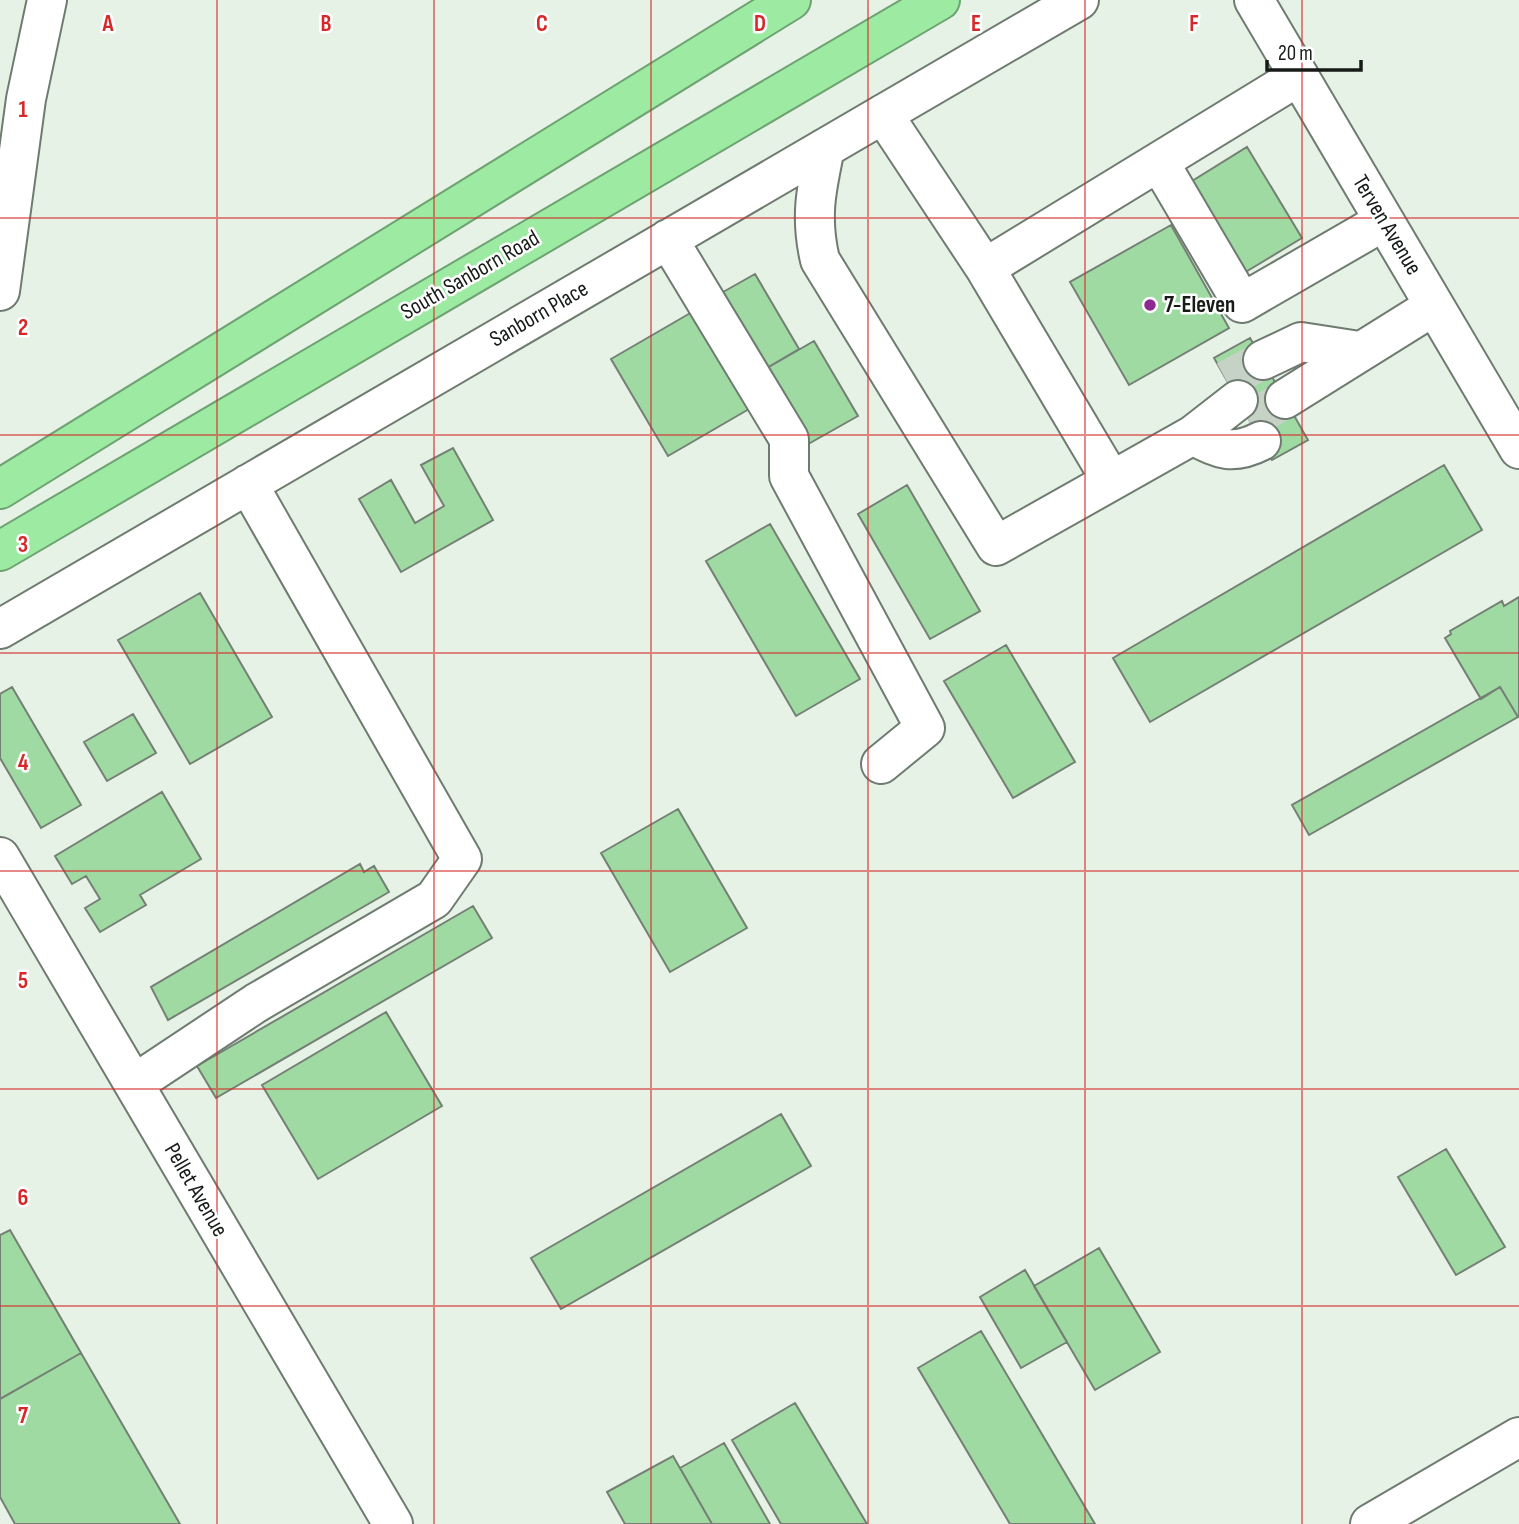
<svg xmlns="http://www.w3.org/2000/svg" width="1519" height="1524" font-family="'Sofia Sans Condensed',sans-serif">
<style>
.building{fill:#9fdaa3;stroke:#758075;stroke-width:2}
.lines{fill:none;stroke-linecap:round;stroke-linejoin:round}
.minor-tunnel{stroke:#c7d2c7;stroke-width:38;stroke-dasharray:38 19;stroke-linecap:butt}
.minor-casing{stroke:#6f7b70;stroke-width:42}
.highway-casing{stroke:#6ea272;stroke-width:42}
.minor{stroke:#fff;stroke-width:38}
.highway{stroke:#9deba3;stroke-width:38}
.grid{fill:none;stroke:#d62828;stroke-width:2;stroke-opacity:0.55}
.poi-dot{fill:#8d2a91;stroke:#fff;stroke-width:2.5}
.labels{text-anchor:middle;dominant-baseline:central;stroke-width:5;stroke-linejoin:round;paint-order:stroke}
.street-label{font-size:23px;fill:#171b17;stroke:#fff}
.poi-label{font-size:23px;font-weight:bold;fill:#171b17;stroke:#fff;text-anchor:start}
.grid-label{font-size:23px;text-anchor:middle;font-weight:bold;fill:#d62828;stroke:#fff;stroke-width:5;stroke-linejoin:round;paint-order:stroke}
</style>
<rect width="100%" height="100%" fill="#e6f2e6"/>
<!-- building -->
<path class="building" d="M1247,147L1302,238L1239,276L1184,186Z
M1171,225L1229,328L1129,385L1070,282Z
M755,274L799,349L760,372L716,296Z
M699,308L756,405L668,456L611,359Z
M1250,338L1308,440L1272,460L1214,358Z
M814,341L858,416L803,447L760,372Z
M453,448L493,520L401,572L359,499L391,480L415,523L444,506L421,465Z
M1444,465L1482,530L1150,722L1113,658Z
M907,485L980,611L930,639L858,514Z
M770,524L860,679L796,716L706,561Z
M200,593L272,717L190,764L118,640Z
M1519,597V717H1518L1500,687L1481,699L1445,638L1451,634L1450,631L1502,601L1504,606Z
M1006,645L1075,762L1013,798L944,681Z
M12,687L81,805L41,828L0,758V694Z
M1500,687L1518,717L1309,835L1292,805Z
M133,714L156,753L107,781L84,742Z
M162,792L201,859L140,895L146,905L100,932L85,908L100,899L86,876L72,884L55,856Z
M678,809L747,928L670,972L601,853Z
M360,864L364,872L374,866L389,892L168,1020L151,987Z
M473,906L492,938L216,1098L197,1066Z
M386,1012L442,1106L318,1179L262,1085Z
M781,1114L811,1166L561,1309L531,1258Z
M1446,1149L1505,1247L1456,1275L1398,1177Z
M10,1230L81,1353L0,1399V1235Z
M1099,1248L1160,1352L1095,1390L1034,1286Z
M1025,1270L1067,1342L1021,1368L980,1297Z
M981,1331L1095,1524H1010L918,1368Z
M81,1353L180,1524H15L0,1497V1399Z
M795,1403L867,1524H781L732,1440Z
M724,1443L770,1524H712L680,1468Z
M673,1456L712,1524H625L607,1492Z"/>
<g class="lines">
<!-- minor-tunnel -->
<path class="minor-tunnel" d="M1226,380L1263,360
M1249,421L1285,399"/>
<!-- minor casing -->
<g class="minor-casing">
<path id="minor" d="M1254,0L1519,449
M883,114L985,268L1299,76
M825,148C816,190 810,218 820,260L996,546L1193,435L1238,400
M1159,162L1242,303L1384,221
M668,239L789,439V476L925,728L881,764
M985,268L1111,480
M0,291L26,99L47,0
M1263,360L1301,342L1359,351
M1285,399L1434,306
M1193,435C1218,450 1234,455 1261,441
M0,629L1079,0
M0,857L393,1524
M134,1084L256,1003L434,899L462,859L248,484
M1370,1524L1519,1437"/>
</g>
<!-- highway casing -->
<g class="highway-casing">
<path id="highway" d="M0,489L791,0
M0,551L940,0"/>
</g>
<!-- minor -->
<use href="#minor" class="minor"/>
<!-- highway -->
<use href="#highway" class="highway"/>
</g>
<!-- grid -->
<path class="grid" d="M217,0V1524M434,0V1524M651,0V1524M868,0V1524M1085,0V1524M1302,0V1524M0,218H1519M0,435H1519M0,653H1519M0,871H1519M0,1089H1519M0,1306H1519"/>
<!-- markers -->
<circle class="poi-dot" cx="1150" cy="305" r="7"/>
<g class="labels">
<!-- street labels -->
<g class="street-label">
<text transform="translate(1387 225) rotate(59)">Terven Avenue</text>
<text transform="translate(470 275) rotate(-30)">South Sanborn Road</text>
<text transform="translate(539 314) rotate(-30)">Sanborn Place</text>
<text transform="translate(196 1190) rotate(60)">Pellet Avenue</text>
</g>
<!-- poi labels -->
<g class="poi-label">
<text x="1164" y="305">7-Eleven</text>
</g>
</g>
<g class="grid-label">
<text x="108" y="31">A</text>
<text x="326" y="31">B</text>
<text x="542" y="31">C</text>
<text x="760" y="31">D</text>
<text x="976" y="31">E</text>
<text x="1194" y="31">F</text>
<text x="23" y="117">1</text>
<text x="23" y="335">2</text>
<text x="23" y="552">3</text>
<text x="23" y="770">4</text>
<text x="23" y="988">5</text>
<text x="23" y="1205">6</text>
<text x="23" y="1423">7</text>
</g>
<!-- scale -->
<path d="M1267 60v10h94v-10" fill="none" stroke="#171b17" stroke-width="3.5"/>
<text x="1278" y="60" font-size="21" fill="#171b17" stroke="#ffffff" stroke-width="5" paint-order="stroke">20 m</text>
</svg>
